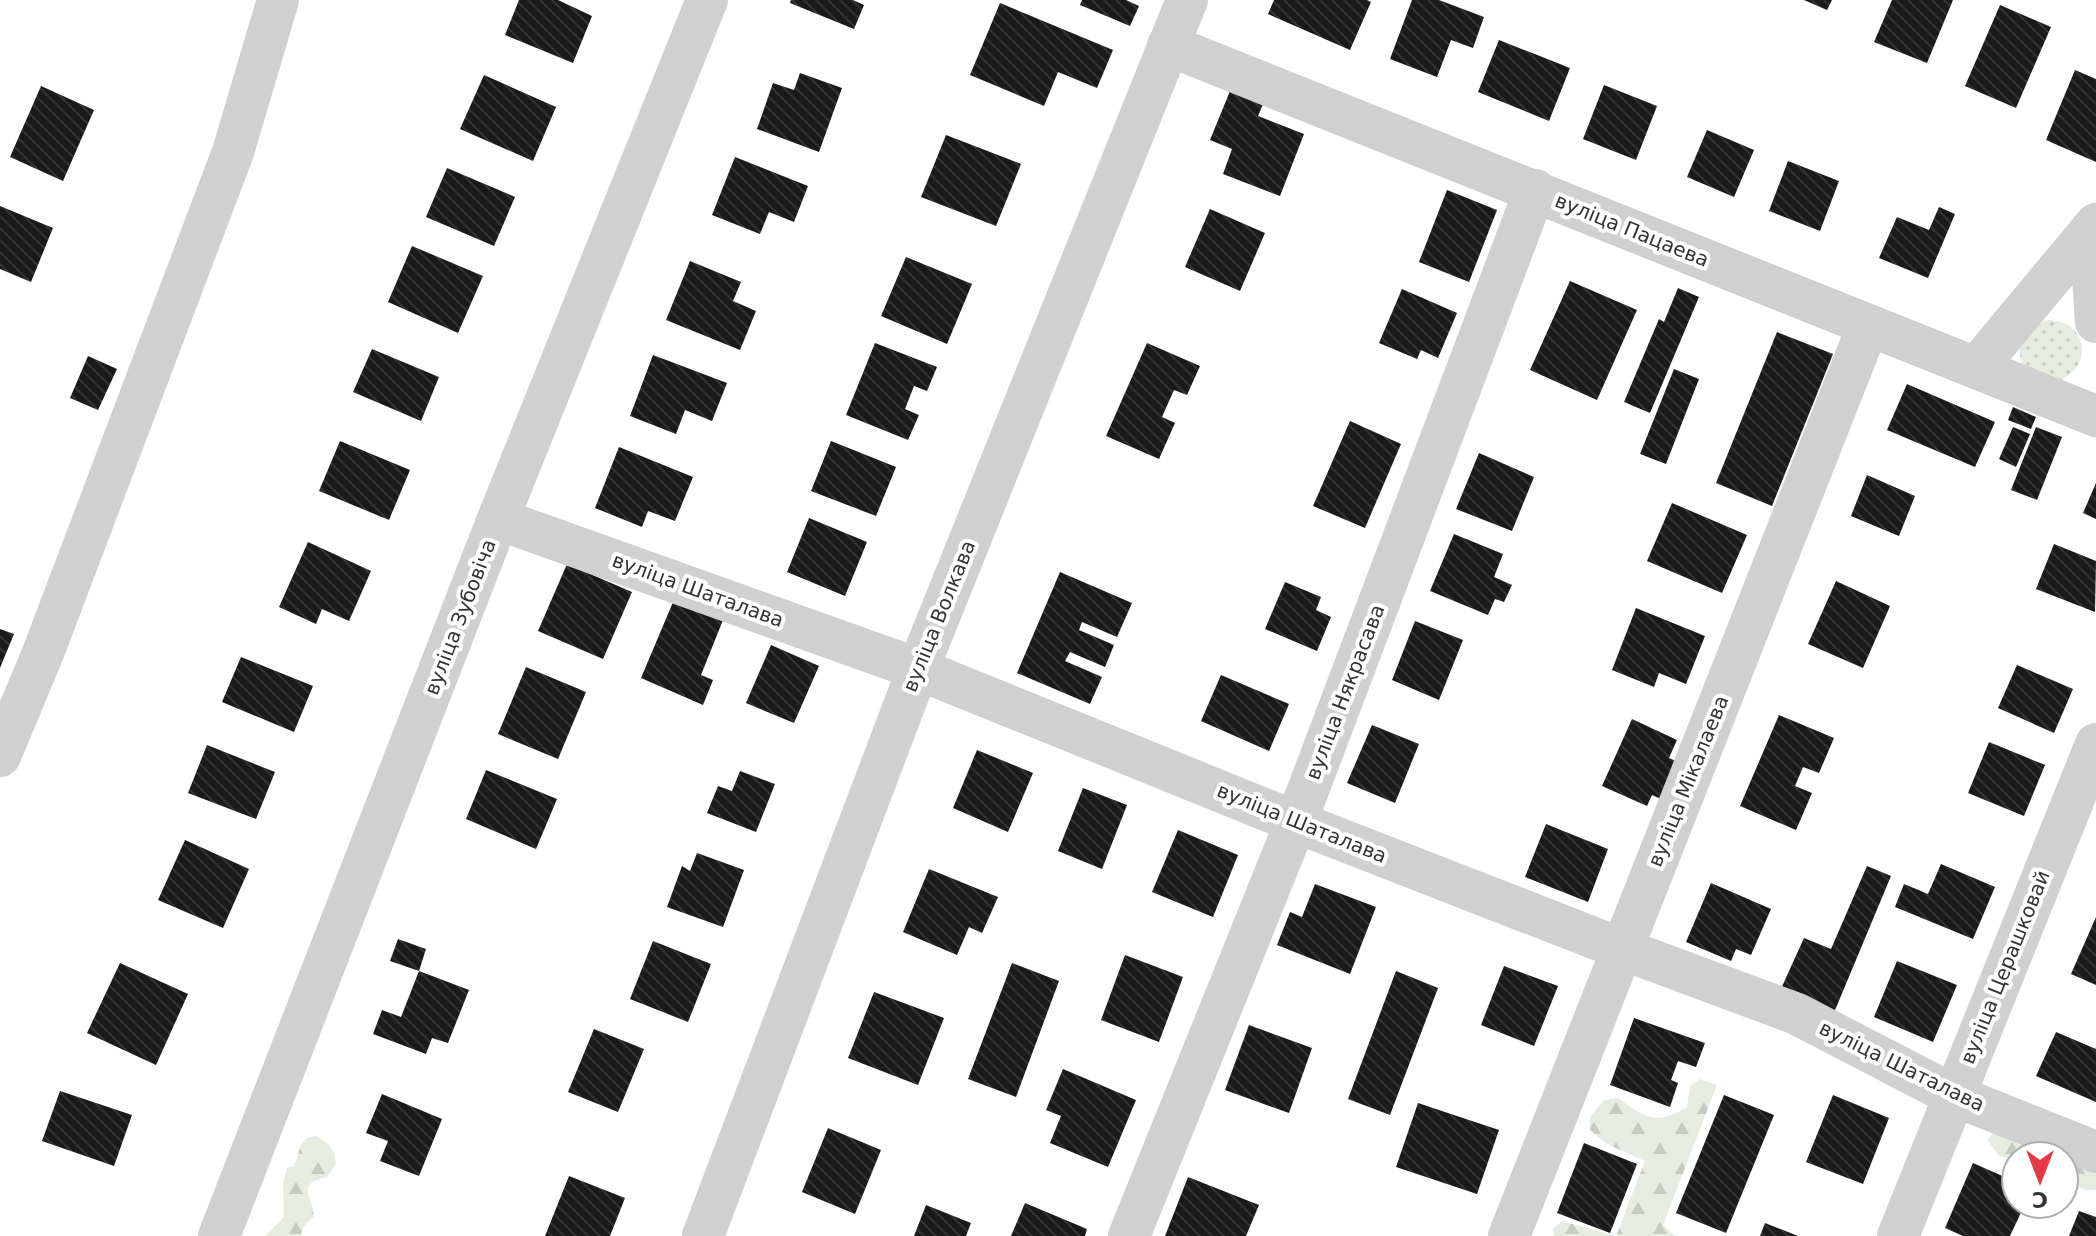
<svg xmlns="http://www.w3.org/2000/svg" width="2096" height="1236" font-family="'DejaVu Sans',sans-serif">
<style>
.grass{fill:url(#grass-dots)}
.forest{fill:url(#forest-firs)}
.building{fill:url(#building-back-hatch)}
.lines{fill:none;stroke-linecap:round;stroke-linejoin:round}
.minor{stroke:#d0d0d0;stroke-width:42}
.labels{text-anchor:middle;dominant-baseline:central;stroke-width:8;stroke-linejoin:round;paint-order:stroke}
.street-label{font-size:20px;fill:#333;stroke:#fff}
</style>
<defs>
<pattern id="grass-dots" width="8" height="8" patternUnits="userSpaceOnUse" patternTransform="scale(2)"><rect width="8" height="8" fill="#e6ecdf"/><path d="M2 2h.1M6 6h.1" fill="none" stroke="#c6cbc0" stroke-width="1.8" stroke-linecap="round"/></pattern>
<pattern id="forest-firs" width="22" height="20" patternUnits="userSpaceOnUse" patternTransform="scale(2)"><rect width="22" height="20" fill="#e6ecdf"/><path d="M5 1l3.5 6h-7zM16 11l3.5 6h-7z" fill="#c6cbc0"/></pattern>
<pattern id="building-back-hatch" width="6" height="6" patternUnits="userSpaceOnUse" patternTransform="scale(2)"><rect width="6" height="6" fill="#1a1a1a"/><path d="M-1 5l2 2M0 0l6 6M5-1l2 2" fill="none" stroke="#333"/></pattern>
</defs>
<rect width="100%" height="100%" fill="#fff"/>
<!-- grass -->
<path class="grass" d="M2048,320C2088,322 2094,363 2060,381L2024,367C2022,361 2018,354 2020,347C2023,336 2037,322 2048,320Z"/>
<!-- forest -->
<path class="forest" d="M1700,1079L1717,1085L1663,1225L1675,1236H1554L1553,1229L1562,1221L1616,1236L1645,1161L1607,1144L1590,1130V1117L1604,1100L1618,1098C1645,1118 1656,1126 1687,1107L1690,1086Z
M2001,1125L2096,1168V1190H2085L2064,1180V1156H2016V1160L1999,1156L1987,1140Z
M316,1136C329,1143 334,1148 336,1163L327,1177C295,1184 312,1195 314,1216L303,1227L301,1236H265L284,1217L283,1183L287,1168L294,1166C301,1152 297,1138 316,1136Z"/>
<!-- building -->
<path class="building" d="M519,0H558L592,16L573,63L505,35Z
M791,0H853L864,5L854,29L790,3Z
M1082,0H1126L1139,6L1130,26L1080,5Z
M1274,0H1367L1371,2L1350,50L1268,14Z
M1412,0H1439L1484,17L1473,48L1451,40L1437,77L1390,59Z
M1804,0H1832L1827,10Z
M1892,0H1953L1927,63L1874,42Z
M1000,3L1113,50L1097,88L1058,72L1044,106L970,75Z
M2000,5L2051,27L2016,108L1965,86Z
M1499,40L1570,68L1549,121L1478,92Z
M2075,70L2096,79V162L2046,140Z
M800,73L842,88L819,152L757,129L773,83L794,90Z
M484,75L556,107L533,161L460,129Z
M1604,85L1657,106L1636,160L1583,139Z
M41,86L94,110L63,181L10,157Z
M1230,91L1263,104L1258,116L1304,134L1280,196L1223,174L1232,149L1210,140Z
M1707,130L1754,150L1734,197L1687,177Z
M946,135L1021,164L996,226L921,197Z
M735,157L808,186L794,222L769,212L760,234L712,215Z
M1788,161L1839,181L1820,231L1769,211Z
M447,168L515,197L494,246L426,217Z
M1447,190L1497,210L1469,282L1419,262Z
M0,206L53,228L31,282L0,269Z
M1939,207L1955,214L1928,278L1879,258L1897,217L1929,230Z
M1210,209L1265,233L1240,291L1185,267Z
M412,246L483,276L458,333L388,302Z
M906,257L972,284L947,344L881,316Z
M690,261L741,282L733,301L756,311L740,350L666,320Z
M1570,281L1637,310L1597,400L1530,370Z
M1678,288L1699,297L1650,413L1624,402L1659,319L1664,322Z
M1402,289L1457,313L1438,358L1421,350L1417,359L1379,343Z
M1777,332L1833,354L1772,506L1716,483Z
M875,343L937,367L927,391L914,386L905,409L919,415L908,440L846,415Z
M1147,343L1200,366L1187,395L1174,390L1162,417L1175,423L1159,459L1106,436Z
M372,349L439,377L421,421L353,392Z
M653,355L727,383L712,421L685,410L676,434L630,416Z
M88,356L117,369L98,410L70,398Z
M1674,369L1699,379L1666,464L1640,454Z
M1907,384L1995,422L1975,467L1887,430Z
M2013,407L2036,417L2031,429L2008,420Z
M1350,421L1401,444L1365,528L1313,506Z
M2013,427L2030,434L2016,467L1999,459Z
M2036,427L2062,437L2037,500L2011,490Z
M340,441L410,470L389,520L319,491Z
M831,441L896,467L876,516L811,491Z
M619,447L693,477L675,521L648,511L642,527L595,508Z
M1479,453L1534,477L1512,531L1456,509Z
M1867,475L1915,496L1899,536L1851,516Z
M2096,483V519L2083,513Z
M1672,503L1747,535L1722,593L1647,561Z
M809,518L867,542L845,596L787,572Z
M1454,534L1503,554L1494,577L1512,585L1504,602L1495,599L1488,615L1430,591Z
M308,542L371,571L349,621L322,609L316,624L279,607Z
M2054,544L2096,561L2095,612L2036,589Z
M567,564L632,592L603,659L538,631Z
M1060,572L1132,603L1117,637L1082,622L1079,630L1114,645L1105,667L1070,652L1065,661L1102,677L1090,704L1017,673Z
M1836,581L1890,606L1863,668L1808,644Z
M1285,582L1321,597L1316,610L1331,617L1317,651L1265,629Z
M676,595L725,615L701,675L713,680L703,705L641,678Z
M1636,608L1705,636L1686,684L1659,673L1654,687L1612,670Z
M1415,621L1463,640L1439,700L1392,680Z
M0,629L14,634L0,668Z
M771,645L819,666L794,723L746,703Z
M241,657L313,686L294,732L222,702Z
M2017,665L2073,689L2054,733L1998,708Z
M526,667L586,692L558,759L498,734Z
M1221,675L1289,704L1269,751L1201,721Z
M1779,715L1834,738L1819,773L1803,767L1795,786L1812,793L1796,830L1740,806Z
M1632,719L1677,740L1669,758L1678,762L1661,799L1652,795L1647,806L1602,786Z
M1372,725L1419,744L1395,803L1347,783Z
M1989,742L2045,765L2024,816L1968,793Z
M207,745L275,772L256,819L188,793Z
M977,750L1033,773L1008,832L953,808Z
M486,770L557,799L536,849L466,819Z
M740,771L775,784L756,832L707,813L718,786L732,791Z
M1083,788L1127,805L1102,869L1058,851Z
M1546,824L1608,849L1588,902L1525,877Z
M1178,830L1238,855L1213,917L1152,892Z
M185,840L249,869L223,928L158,900Z
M697,853L744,870L723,927L667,907L682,866L690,871Z
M1941,864L1995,887L1973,939L1895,907L1904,884L1928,894Z
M1867,866L1891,876L1833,1015L1780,991L1804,938L1831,949Z
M929,869L998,897L982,933L969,927L957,955L903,932Z
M1711,883L1771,909L1751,955L1736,949L1731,961L1686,942Z
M1315,884L1376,907L1350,974L1277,945L1290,912L1302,917Z
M2096,917V985L2071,974Z
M398,939L426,949L419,971L390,961Z
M653,941L711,964L688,1022L630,999Z
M1125,955L1183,977L1159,1042L1101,1020Z
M1897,961L1957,985L1933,1042L1874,1017Z
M120,963L188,994L156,1065L87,1033Z
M1012,963L1059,981L1016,1097L968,1079Z
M1504,966L1558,986L1534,1046L1481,1025Z
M419,971L469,990L448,1043L432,1038L426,1054L373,1034L382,1010L401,1017Z
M1396,971L1438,988L1390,1115L1348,1099Z
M874,992L944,1018L918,1085L848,1058Z
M1634,1018L1705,1043L1696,1067L1678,1061L1671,1080L1678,1083L1670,1107L1610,1085Z
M1249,1025L1312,1048L1289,1113L1225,1090Z
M594,1029L644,1049L618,1112L568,1092Z
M2056,1032L2096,1049V1102L2036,1076Z
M1063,1069L1136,1100L1108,1167L1050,1143L1061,1116L1046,1110Z
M60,1091L132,1115L114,1166L42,1141Z
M382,1094L442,1119L419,1176L380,1161L388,1141L366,1133Z
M1724,1095L1774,1115L1726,1233L1676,1213Z
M1833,1095L1889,1118L1863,1184L1806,1162Z
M1418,1103L1499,1130L1477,1194L1396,1167Z
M828,1128L881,1150L855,1214L802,1192Z
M1584,1143L1637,1164L1610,1233L1557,1213Z
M1973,1163L2016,1182V1204H2025L2010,1236H1963L1945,1228Z
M569,1176L625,1198L610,1236H545Z
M1188,1177L1259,1205L1246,1236H1165Z
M1025,1203L1087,1229L1085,1236H1011Z
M926,1205L971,1223L966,1236H914Z
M2079,1211L2096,1217V1236H2069Z
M1765,1223L1798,1236H1760Z"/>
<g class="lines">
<!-- minor -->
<path class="minor" d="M1168,45L2096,416
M2090,232L2096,322
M1976,368L2096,224
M498,519L918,669L1296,822L1622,949L1797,1014L1953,1095L2096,1152
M0,756L43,653L233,152L278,0
M219,1236L498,519L707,0
M703,1236L918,669L1187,0
M1129,1236L1296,822L1535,190
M1509,1236L1868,326
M1898,1236L2096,744"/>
</g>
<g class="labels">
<!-- street labels -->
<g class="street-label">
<text transform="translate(1632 230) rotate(22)">вуліца Пацаева</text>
<text transform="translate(698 590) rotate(20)">вуліца Шаталава</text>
<text transform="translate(939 616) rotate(-68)">вуліца Волкава</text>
<text transform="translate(460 617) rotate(-69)">вуліца Зубовіча</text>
<text transform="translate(1345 692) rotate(-69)">вуліца Някрасава</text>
<text transform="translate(1688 781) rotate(-68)">вуліца Мікалаева</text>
<text transform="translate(1302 823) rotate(22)">вуліца Шаталава</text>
<text transform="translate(2005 967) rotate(-68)">вуліца Церашковай</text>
<text transform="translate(1902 1066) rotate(26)">вуліца Шаталава</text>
</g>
</g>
<!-- north arrow -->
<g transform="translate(2040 1180) rotate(180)"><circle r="38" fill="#ffffff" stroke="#adadad" stroke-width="2"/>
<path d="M0-6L14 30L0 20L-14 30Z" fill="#e63946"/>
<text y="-12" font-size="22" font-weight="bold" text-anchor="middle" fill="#333333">С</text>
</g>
</svg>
